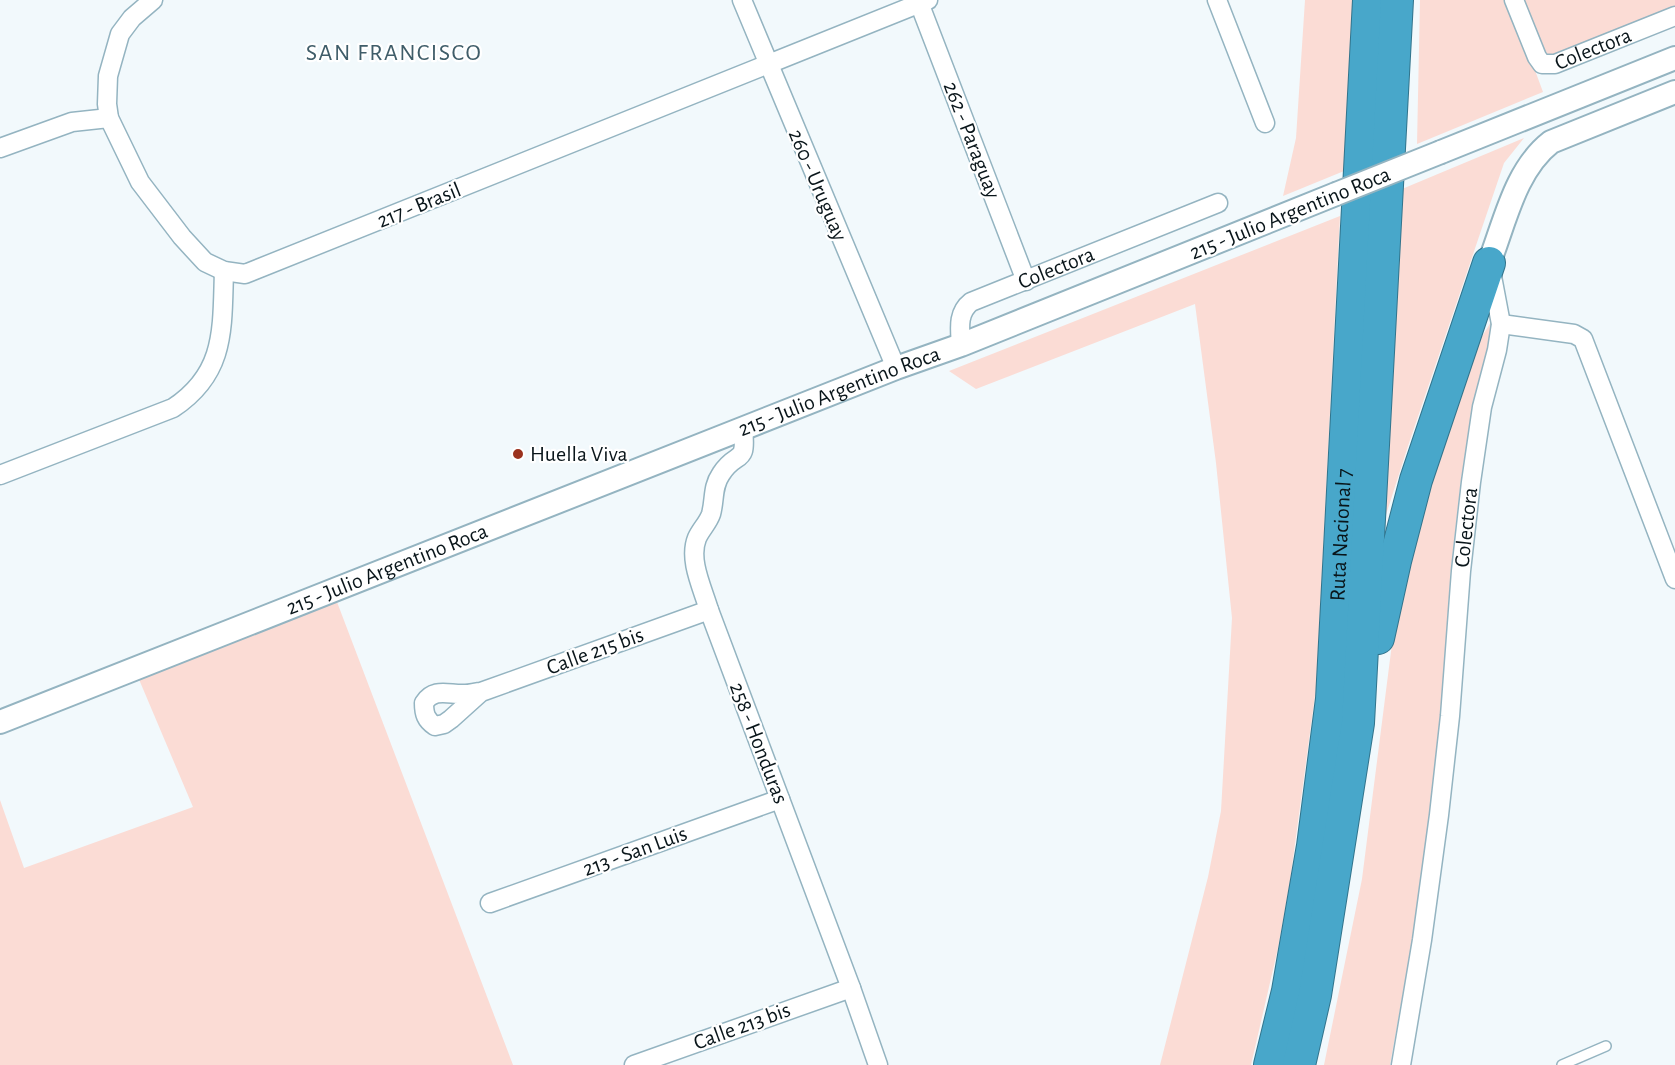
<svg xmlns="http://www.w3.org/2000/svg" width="1675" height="1065" font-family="'Alegreya Sans',sans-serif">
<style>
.green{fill:#fbdcd5}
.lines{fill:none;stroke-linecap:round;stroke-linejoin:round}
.service-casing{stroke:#94b4c1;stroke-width:12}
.minor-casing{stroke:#94b4c1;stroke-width:21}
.tertiary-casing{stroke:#94b4c1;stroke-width:26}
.motorway-casing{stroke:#32748c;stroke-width:34}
.service{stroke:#fff;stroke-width:9}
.minor{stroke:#fff;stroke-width:18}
.tertiary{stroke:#fff;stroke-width:22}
.motorway{stroke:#48a7ca;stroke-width:32}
.tertiary-bridge-casing{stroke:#94b4c1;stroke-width:26;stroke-linecap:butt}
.tertiary-bridge{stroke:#fff;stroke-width:22}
.poi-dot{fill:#9b321e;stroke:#fff;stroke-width:2}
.labels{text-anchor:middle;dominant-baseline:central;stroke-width:4.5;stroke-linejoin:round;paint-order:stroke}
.street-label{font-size:22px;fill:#09151a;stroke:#fff}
.poi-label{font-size:22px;fill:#09151a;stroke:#fff;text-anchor:start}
.neighbourhood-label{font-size:24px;letter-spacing:1.5px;fill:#3f5d69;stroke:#fff}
</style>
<rect width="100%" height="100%" fill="#f2f9fc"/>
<!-- green -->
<path class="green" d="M1305,0H1358L1349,169L1283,196L1296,138Z
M1420,0H1509L1543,92L1417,144Z
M1523,0H1675V10L1546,60Z
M1524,138L1504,163L1408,446L1377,543L1402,189Z
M1340,216L1316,688L1290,881L1278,948L1251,1065H1160L1208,877L1221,811L1232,618L1216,463L1195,304L976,389L949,371Z
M1491,322L1490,346L1473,404L1461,479L1451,568L1441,713L1430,812L1413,937L1390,1065H1324L1362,879L1394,628L1405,555L1471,354Z
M337,602L513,1065H0V800L24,868L193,807L138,677L212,651Z"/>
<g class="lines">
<!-- service casing -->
<g class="service-casing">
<path id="service" d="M1562,1065L1606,1046"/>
</g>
<!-- minor casing -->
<g class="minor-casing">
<g id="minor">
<path d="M153,0L132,18L120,34L108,76L107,104L109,118L140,182L182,237L205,262L224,271L245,274L928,0"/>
<path d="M742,0L896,368"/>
<path d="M918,0L1026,281"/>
<path d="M1217,0L1265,123"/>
<path id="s1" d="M1514,0L1537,57L1542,64H1555L1675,16"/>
<path d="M0,148L72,122L109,118"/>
<path d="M1501,324L1574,334L1583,339L1675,579"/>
<path id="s2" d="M961,345C960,329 957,313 971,302L1218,203"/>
<path d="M743,429C747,467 737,449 721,474C712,487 715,500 711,514C708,523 701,529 697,538C688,560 703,589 709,610L851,988L878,1065"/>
<path d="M0,475L173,408C226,373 222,329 224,271"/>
<path d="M481,692L451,719L444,724L435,726C426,720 424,714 424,703C434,687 449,695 465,694C470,694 476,692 481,692L709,610"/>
<path d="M490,903L780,799"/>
<path d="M634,1065L851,988"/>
<path id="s3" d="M1401,1065L1422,940L1439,815L1450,716L1461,571L1471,482L1482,407L1497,350L1501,324L1491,271"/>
</g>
</g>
<!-- tertiary casing -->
<g class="tertiary-casing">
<g id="tertiary">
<path d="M1441,152L1675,58"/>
<path d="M1489,263C1505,222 1515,170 1551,142L1675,92"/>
<path id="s4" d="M0,722L896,368L961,345L1336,194"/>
</g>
</g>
<!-- motorway casing -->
<g class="motorway-casing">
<g id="motorway">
<path d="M1378,638L1395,561L1416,480L1489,263"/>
<path id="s5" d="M1270,1065L1288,991L1313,846L1332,699L1369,0"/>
<path d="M1299,1065L1315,995L1358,723L1397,0"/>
</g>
</g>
<!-- service -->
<use href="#service" class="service"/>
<!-- minor -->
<use href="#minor" class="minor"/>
<!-- tertiary -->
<use href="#tertiary" class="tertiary"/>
<!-- motorway -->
<use href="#motorway" class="motorway"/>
<!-- tertiary-bridge casing -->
<g class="tertiary-bridge-casing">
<path id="tertiary-bridge" d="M1336,194L1441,152"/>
</g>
<!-- tertiary-bridge -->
<use href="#tertiary-bridge" class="tertiary-bridge"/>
</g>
<!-- markers -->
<circle class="poi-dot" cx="518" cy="454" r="6"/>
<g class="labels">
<!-- street labels -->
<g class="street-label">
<text stroke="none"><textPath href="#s1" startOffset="124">Colectora</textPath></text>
<text transform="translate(972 140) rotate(69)">262 - Paraguay</text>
<text transform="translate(818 185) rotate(67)">260 - Uruguay</text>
<text transform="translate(419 205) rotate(-22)">217 - Brasil</text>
<text transform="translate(1290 213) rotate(-22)">215 - Julio Argentino Roca</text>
<text stroke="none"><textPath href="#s2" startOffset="138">Colectora</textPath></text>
<text stroke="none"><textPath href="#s4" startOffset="902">215 - Julio Argentino Roca</textPath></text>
<text stroke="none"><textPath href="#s3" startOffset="542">Colectora</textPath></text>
<text stroke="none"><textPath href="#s5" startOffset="536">Ruta Nacional 7</textPath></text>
<text stroke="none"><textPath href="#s4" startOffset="416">215 - Julio Argentino Roca</textPath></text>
<text transform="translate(595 651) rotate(-20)">Calle 215 bis</text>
<text transform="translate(759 743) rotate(69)">258 - Honduras</text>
<text transform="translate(635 851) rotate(-20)">213 - San Luis</text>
<text transform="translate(742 1026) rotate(-20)">Calle 213 bis</text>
</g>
<!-- poi labels -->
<g class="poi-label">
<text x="530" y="454">Huella Viva</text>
</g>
<!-- neighbourhood labels -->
<g class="neighbourhood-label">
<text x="394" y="53">SAN FRANCISCO</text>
</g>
</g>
</svg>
